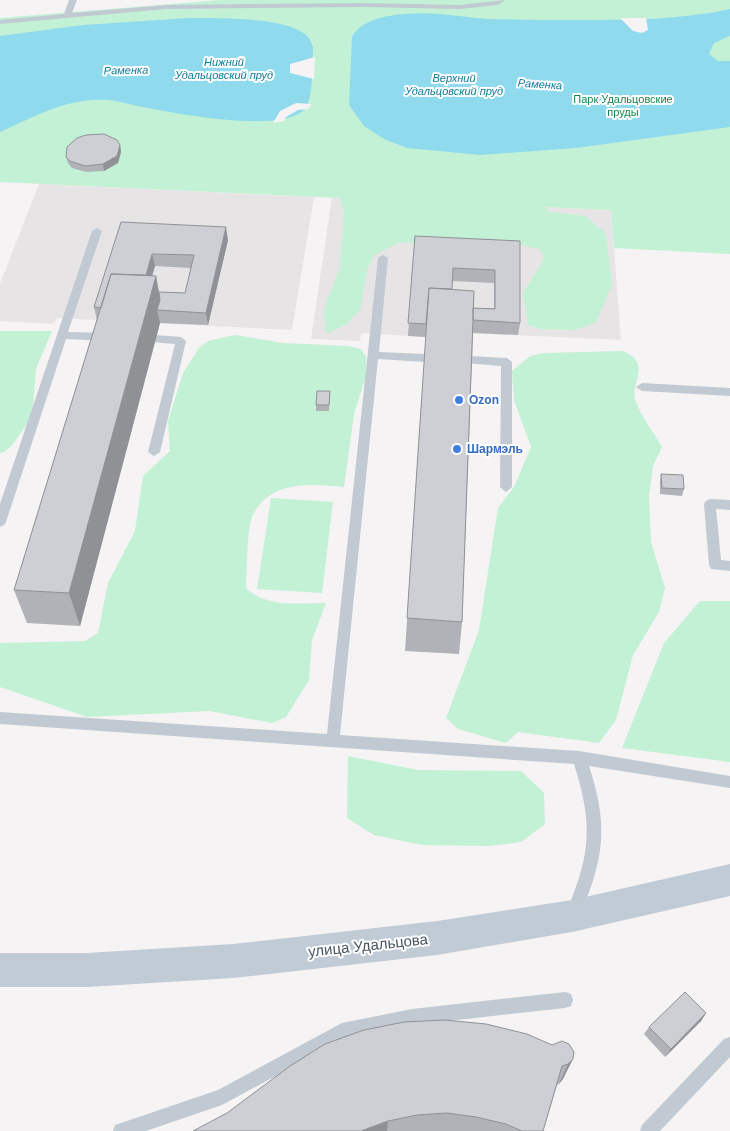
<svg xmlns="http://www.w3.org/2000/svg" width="730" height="1131" font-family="Helvetica,sans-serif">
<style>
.education{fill:#e6e4e5}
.green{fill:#c3f1d5}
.water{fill:#90daee}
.pier{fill:#f5f3f3}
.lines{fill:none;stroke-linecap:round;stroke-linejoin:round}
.lane{fill:#c1cad2;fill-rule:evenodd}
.secondary{fill:#c1cbd6;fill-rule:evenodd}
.wall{fill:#b0b2b7;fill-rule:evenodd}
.shaded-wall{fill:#909195}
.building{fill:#cdcfd5;stroke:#909195}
.shop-dot{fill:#3f7fe0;stroke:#fff;stroke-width:2}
.labels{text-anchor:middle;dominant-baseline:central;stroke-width:4;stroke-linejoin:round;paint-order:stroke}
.far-water-label{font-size:11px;font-style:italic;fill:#0c7c9b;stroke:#fff}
.far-park-label{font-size:11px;fill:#17864f;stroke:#fff}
.shop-label{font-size:12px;font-weight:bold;fill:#366cbe;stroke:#fff;text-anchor:start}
.near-street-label{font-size:15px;fill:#4a5661;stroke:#fff}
</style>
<rect width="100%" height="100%" fill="#f5f3f3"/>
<!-- education -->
<path class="education" d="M39,184L314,197L292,330L57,318L54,324L0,321V284Z
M332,197L611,210L621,340L471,333L426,337L361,333L360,341L311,339Z"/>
<!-- green -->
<path class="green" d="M220,0H730V254L614,248L611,210L544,207L551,212L586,216L606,234L612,285L596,322L576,330L540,329L528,325L523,293L541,264L544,256L539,249L517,244L458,247L400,242L373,256L367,271L360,311L345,325L326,334L324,309L340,268L344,212L340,198L0,182V18Z
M0,331H52L36,369L32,417L13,444L5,452L0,453Z
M235,335L283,343L349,346L361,349L366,357V376L354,414L344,487C310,483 267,481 252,517C247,529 247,572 246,588C267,608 299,603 326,603L312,640L309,680L286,717L272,723L210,711L87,717L0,687V643L85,641L98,633L108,583L135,531L143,476L170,451L168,421L183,373L199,348L208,341Z
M623,351C654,365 628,382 636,402C642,418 654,433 662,447L653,466L649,496L651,542L665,588L659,612L633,655L616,720L599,743L518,732L506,743L458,729L446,718L479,630L498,508L514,487L531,447L514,400L512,371L530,356L544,353Z
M271,498L333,502L322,593L257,589Z
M700,601H730V762L622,748L664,643Z
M348,756L418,770L521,771L544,793L545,824L521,842L489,846L422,845L374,835L347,818Z"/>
<!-- water -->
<path class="water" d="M730,9V36L714,43L709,54L718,61H730V127L576,148L481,155L407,148L384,139L364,126L349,105L352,37C360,20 388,15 405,14C433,11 461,17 488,19C519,20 549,20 579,20C630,20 680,20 730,9Z
M189,18C218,18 282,17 305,34C310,38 311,42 313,47C312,63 314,100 304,110C279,134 175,113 142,107C132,105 120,101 109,100C68,97 36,116 0,132V36L83,25Z"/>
<!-- pier -->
<path class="pier" d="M620,18H646L648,30L642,33L633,31Z
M315,57L314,79L290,73V64Z
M296,103L312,104L308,109L298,110L286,117L284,121L273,123L280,111Z"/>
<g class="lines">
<!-- lane -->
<path class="lane" d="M69,0H77L72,13L166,5L366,3L460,5L505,0L498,5L460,9L366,7L166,9L0,24V20L64,14Z
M97,228L102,231L68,332L110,333L115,337L110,341L66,339L6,522L4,525L0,527V504L92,231Z
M383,255L388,258L379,352L425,354L430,358L425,362L378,359L340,735L579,751L730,776V788L589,766C609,827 604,859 579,917L574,919L569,917L566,912C591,855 593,823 574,764L0,724V712L327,734L378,258Z
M155,335L181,337L186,341L160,452L154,456L148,452L175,344L151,342L150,339Z
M469,356L507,358L512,362V487L506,492L500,487L501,366L465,363L464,360L465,357Z
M642,383L730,388V396L642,391L636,387Z
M710,499L730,500V510L716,509L721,560L730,561V571L711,569L709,565L704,504L706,501Z
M565,992L571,994L573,1000L571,1006L565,1008L412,1025L344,1039L222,1105L146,1131H113L115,1125L121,1123L218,1090L342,1023L412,1009Z
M730,1037V1057L660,1131H640L642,1125L724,1039Z"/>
<!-- secondary -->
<path class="secondary" d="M730,864V896L572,932L437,955L233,978L87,987H0V953H87L233,944L437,921L572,900Z"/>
</g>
<!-- wall -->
<path class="wall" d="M120,145L121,152L118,163L104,171L86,172L72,168L68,163L66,157Z
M121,222L228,240L208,325L160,323L80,626L27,623L14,590L97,320L94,307ZM155,266L191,268L185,293L159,292L156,276H152Z
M415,236L520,241V323L518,335L473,333L462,622L459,654L405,651L426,337L408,336ZM452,281L494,283V308H473L452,289Z
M330,391L329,411H316V405Z
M661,474L684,489L682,496L660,494V480Z
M706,1013L701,1021L665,1057L644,1034L649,1027Z
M552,1045L574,1052L563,1079L559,1084L557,1085L543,1131H193Z"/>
<!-- shaded-wall -->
<path class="shaded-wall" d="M120,145L121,152L118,163L104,171L103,164Z
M226,227L228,240L208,325L206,313Z
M152,254L155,266L145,299L142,291Z
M156,276L162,311L157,310L160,323L80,626L69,593Z
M706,1013L701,1021L665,1057L671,1049Z
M573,1059L563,1079L559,1084L568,1064Z
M388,1121L387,1131H361Z"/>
<!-- building -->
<path class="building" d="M104,134L117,140L120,145L117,156L103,164L85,166L70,161L66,157L67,147L77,138L86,135Z
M121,222L226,227L206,313L157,310L160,300L159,292L185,293L194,255L152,254L146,275L111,274L101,308L94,307Z
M415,236L520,241V323L473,320V308L495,309V270L453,268L452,289L429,288L426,324L408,323Z
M111,274L156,276L69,593L14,590Z
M429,288L474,291L462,622L407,618Z
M317,391H330L329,405H316Z
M661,474L683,475L684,489L662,488Z
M685,992L706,1013L671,1049L649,1027Z
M445,1020L486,1024L527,1034L552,1045L562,1041L569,1044L574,1052L573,1059L568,1064L562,1066L543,1131H522L506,1124L476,1117L447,1113L417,1115L388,1121L361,1131H193L227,1113L290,1066L325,1044L364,1030L404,1022Z"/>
<!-- markers -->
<g class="shop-dot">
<circle cx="459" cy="400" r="5"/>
<circle cx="457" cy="449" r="5"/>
</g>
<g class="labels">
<!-- far-water labels -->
<g class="far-water-label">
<text x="224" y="62">Нижний<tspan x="224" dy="13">Удальцовский пруд</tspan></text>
<text transform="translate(126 70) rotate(-1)">Раменка</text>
<text x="454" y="78">Верхний<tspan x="454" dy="13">Удальцовский пруд</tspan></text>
<text transform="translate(540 84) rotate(4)">Раменка</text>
</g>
<!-- far-park labels -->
<g class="far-park-label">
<text x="623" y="99">Парк Удальцовские<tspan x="623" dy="13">пруды</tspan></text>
</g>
<!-- shop labels -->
<g class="shop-label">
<text x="469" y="400">Ozon</text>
<text x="467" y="449">Шармэль</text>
</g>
<!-- near-street labels -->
<g class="near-street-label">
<text transform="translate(368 945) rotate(-6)">улица Удальцова</text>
</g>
</g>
</svg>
